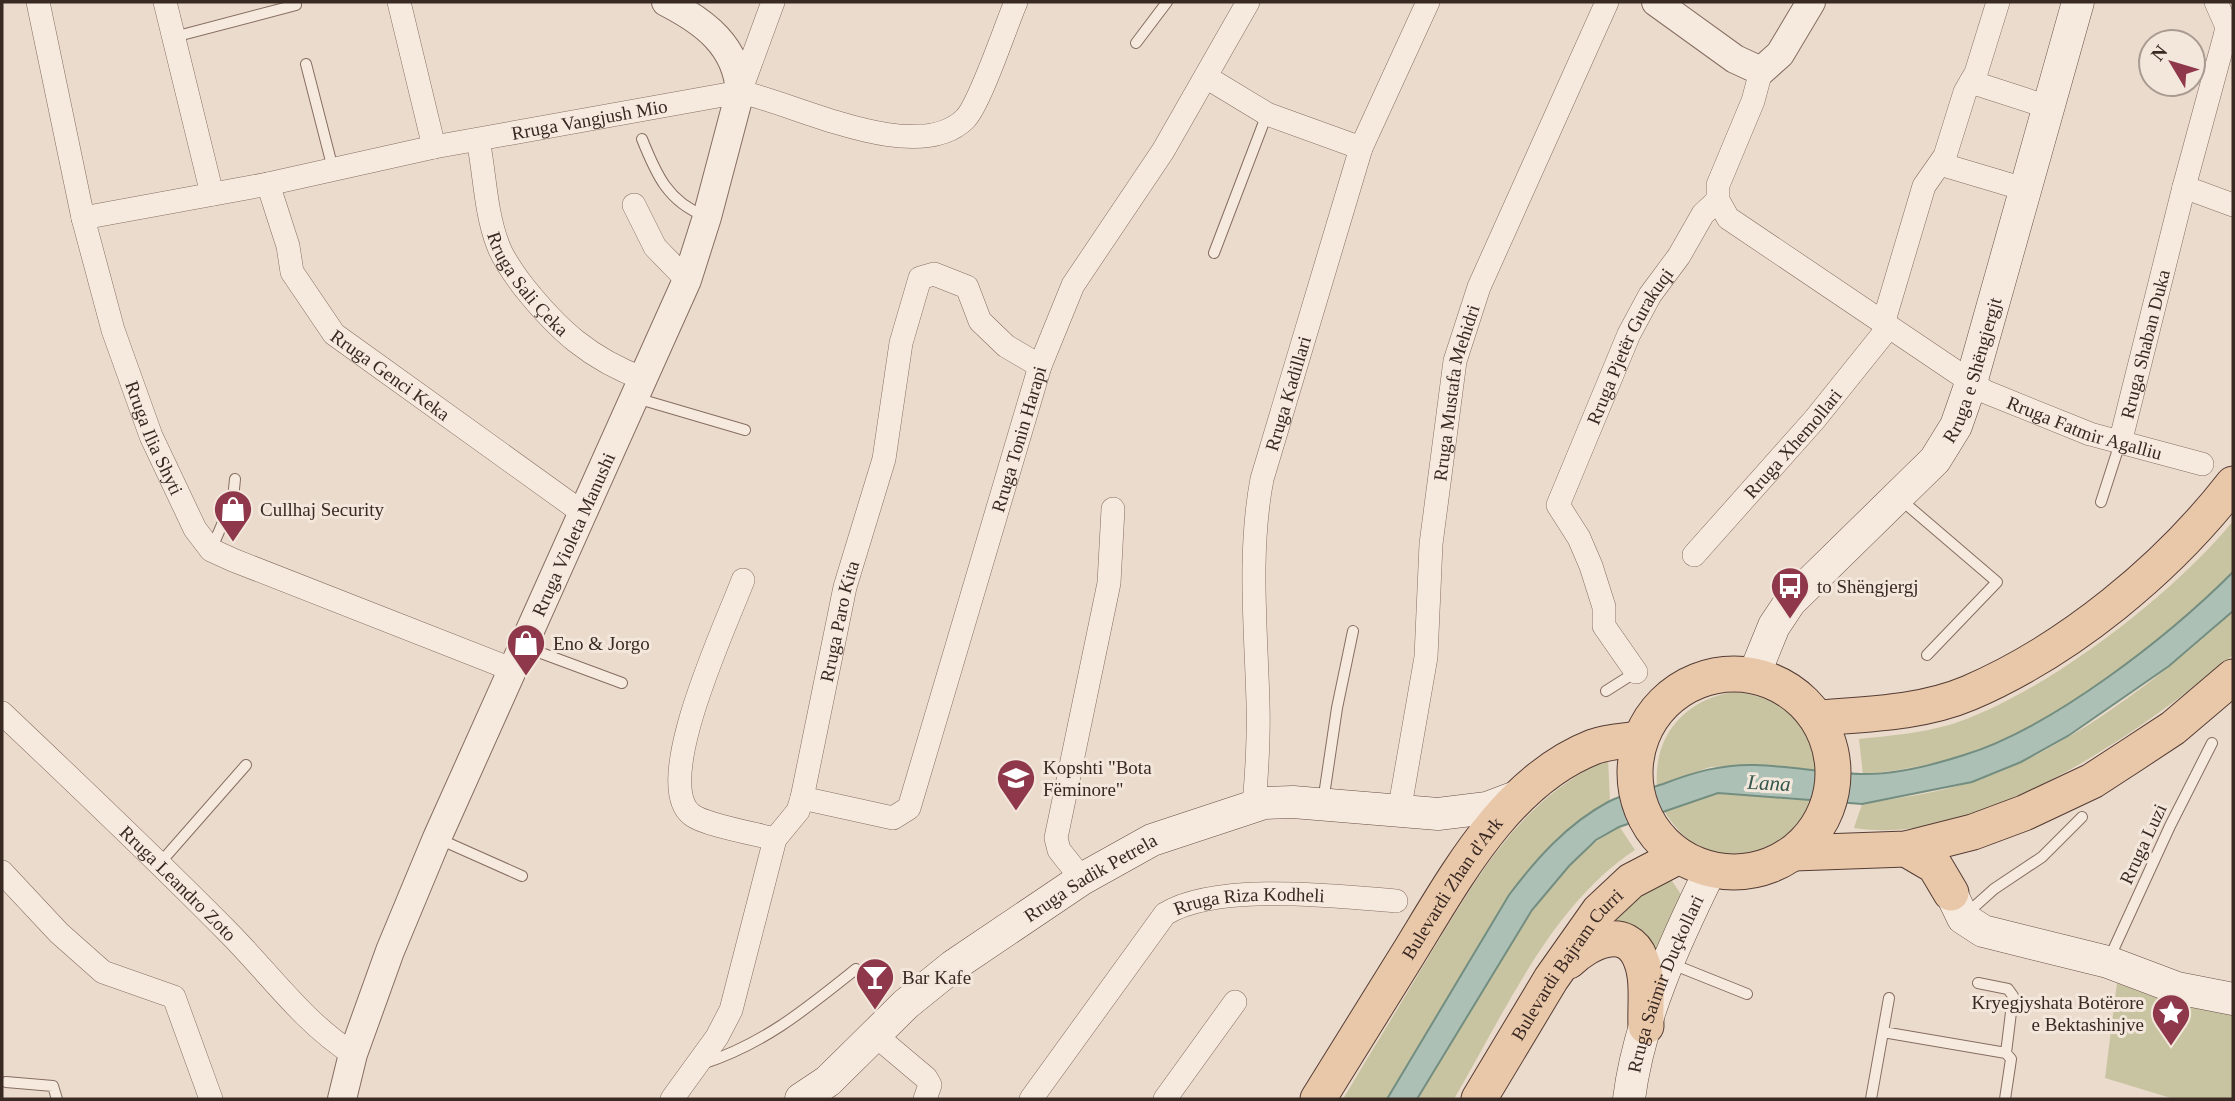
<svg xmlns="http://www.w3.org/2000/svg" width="2235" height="1101" font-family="'Times New Roman',serif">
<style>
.green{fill:#c8c4a1}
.water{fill:#acc0b5;stroke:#738e81;stroke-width:2}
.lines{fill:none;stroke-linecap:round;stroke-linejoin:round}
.service-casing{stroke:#866d61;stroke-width:12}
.minor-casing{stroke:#866d61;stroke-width:24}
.tertiary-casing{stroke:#866d61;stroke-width:30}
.secondary-casing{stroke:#684e44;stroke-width:33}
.primary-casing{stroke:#553d35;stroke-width:37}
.service{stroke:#f6eadf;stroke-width:10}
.minor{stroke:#f6eadf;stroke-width:23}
.tertiary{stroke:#f6eadf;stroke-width:28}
.secondary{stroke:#f6eadf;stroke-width:32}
.primary{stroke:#e9c7a9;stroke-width:35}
.labels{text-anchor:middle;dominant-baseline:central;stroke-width:6;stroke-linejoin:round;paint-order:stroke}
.street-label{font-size:19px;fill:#392923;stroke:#f3e7db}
.poi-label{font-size:19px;fill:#392923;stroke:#f3e7db;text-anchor:start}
.water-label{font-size:21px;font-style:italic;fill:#34564d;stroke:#f3e7db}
</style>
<rect width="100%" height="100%" fill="#ebdbcc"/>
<!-- green -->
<path class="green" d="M2233,521V572C2170,635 2075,710 1992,745C1952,762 1907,769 1863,775L1859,739C1889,736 1920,733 1949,725C2041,697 2173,595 2233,521Z
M2233,611V655C2144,730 1977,848 1854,828L1862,804C1899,798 1936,793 1972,782C2063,753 2164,676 2233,611Z
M1734,692C1781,696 1812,724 1818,771L1755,765L1710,767L1657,786C1653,736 1685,699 1734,692Z
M1608,758L1610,801C1569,827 1538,856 1509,896L1387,1099H1343C1372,1050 1402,1002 1431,953C1482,870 1518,803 1608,758Z
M1718,793L1815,800C1801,845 1747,874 1702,850C1686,841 1674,826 1664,811Z
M1619,826L1635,850C1551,905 1504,1014 1454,1099H1417C1441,1060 1465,1020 1489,980C1525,921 1558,863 1619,826Z
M1658,880L1672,881L1682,896L1653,974L1600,931Z
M2117,983L2151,996L2233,1015V1099H2174L2105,1078Z"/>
<!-- water -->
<path class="water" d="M2233,572V611L2169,666L2068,736L2021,762L1972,782L1862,804L1718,793L1619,827L1596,840L1569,866L1532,910L1417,1099H1387L1509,895C1536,859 1567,824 1608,802C1624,793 1645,790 1663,784C1694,772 1722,764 1755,765C1790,766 1825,773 1861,774C1893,775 1933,765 1964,755C2052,728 2168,637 2233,572Z"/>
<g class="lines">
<!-- service casing -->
<g class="service-casing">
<path id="service" d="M174,37L296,5
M1136,43L1167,2
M306,64L333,169
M642,139C656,174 668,202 705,216
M1214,253L1267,114
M636,398L745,430
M1900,499L1997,582L1927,655
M2101,502L2120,443
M211,550L233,499L235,479
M525,647L622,683
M1606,691L1636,672
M1323,802L1337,708L1353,631
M439,839L522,876
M160,863L246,765
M1964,916L1994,889L2042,857L2082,817
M2109,959L2170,826L2212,743
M1672,964L1747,994
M1978,983L2008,989L2013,996L2006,1053
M1883,1032L2006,1053L2011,1059L2005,1099
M702,1064C764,1044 806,1009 856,969
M6,1082L53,1086L57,1099
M1871,1099L1889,998"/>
</g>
<!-- minor casing -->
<g class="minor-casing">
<g id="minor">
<path id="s1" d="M38,2L83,218L113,330L151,436L195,529L211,550L233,560L511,669"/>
<path d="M165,2L212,194"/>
<path d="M399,2L434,147"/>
<path id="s2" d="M1761,71L1753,101L1718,185V200L1728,218L1986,392L2090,434L2202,464"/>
<path d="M1206,77L1267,114L1361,148"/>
<path d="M1971,82L2048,107"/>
<path d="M740,92L773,2"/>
<path id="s3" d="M478,140C485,174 485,211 498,245C503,259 514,274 523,286C558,330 590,359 644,379"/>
<path d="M1940,164L2024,189"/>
<path id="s4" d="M268,184L288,246L292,272L334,334L583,513"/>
<path d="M2184,187L2233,205"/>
<path d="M634,205L655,247L687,280"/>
<path id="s5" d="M83,218L268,184L434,147L740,92C795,103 916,167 965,119C980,104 1006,25 1016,2"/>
<path d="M1883,324L1924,186L1945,156L1965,92L1976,73L1998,2"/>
<path id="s6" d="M2120,443L2184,187L2225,36L2227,27L2216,2"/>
<path id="s7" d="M1694,555L1815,419L1888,328"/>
<path d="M743,580C728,621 650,784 692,815C705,825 756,834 775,839"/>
<path id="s8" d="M1636,672L1604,626V607L1591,566L1579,538L1558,505L1629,334L1650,295L1679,256L1703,214L1718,200"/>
<path id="s9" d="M2,713C78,785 154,857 228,932C269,973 303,1022 353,1054"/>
<path id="s10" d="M802,798L893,818L909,808L1040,366L1073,285L1163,151L1248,2"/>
<path id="s11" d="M1254,805C1257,771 1259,737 1258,703C1256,629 1248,553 1262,479L1361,148L1428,2"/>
<path id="s12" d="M1399,812L1426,657L1431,544L1455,361L1479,287L1607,2"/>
<path d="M2,872L59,933L103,972L174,997L211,1099"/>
<path d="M1082,879L1059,850L1056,838L1109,583L1113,509"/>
<path d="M875,1035L926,1078L930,1085L925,1099"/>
<path id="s13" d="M672,1099L717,1037L731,1010L775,839L798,811L802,798L845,587L884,459L901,343L920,278L934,274L967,287L980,321L1006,346L1040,366"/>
<path id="s14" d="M1031,1099L1165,914C1216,882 1336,896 1396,901"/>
<path d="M1165,1099L1235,1002"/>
</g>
</g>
<!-- tertiary casing -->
<g class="tertiary-casing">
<g id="tertiary">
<path d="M1656,2L1735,59L1761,71L1780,54L1811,2"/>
<path id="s15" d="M342,1099L353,1054L390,951L437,838L687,280L707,217L740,92C737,46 705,22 666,2"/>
</g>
</g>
<!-- secondary casing -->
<g class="secondary-casing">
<g id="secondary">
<path id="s16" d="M1754,675L1774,626L1790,602L1935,460L1956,426L1971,383L2078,2"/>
<path d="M1951,893L1963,918L1983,931L2108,962L2177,988L2233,999"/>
<path id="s17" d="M801,1099L828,1081L906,1004L953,966L1082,879L1152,840L1264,803L1293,802L1438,814L1487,808L1524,794"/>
<path id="s18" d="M1629,1099C1639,1020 1675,942 1710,871"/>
</g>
</g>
<!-- primary casing -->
<g class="primary-casing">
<g id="primary">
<circle cx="1734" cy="773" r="99"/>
<path d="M1818,718C1868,714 1922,713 1969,693C2069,650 2167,569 2233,484"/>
<path d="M1906,849L1935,866L1951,893"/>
<path d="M1794,853L1906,849L1973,832L2024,813L2092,781L2132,755L2173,728L2233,677"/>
<path d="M1569,961C1588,942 1627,923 1641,960C1649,979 1645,1006 1646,1026"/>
<path id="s19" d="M1318,1099C1347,1052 1376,1006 1405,959C1453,882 1504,782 1593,747C1608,741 1625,741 1640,739"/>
<path id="s20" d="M1479,1099L1551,979L1599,911L1631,881L1679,856"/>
</g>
</g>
<!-- service -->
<use href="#service" class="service"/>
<!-- minor -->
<use href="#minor" class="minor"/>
<!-- tertiary -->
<use href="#tertiary" class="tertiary"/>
<!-- secondary -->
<use href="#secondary" class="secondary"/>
<!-- primary -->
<use href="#primary" class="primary"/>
</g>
<!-- icons -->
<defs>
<g id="shop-pin" transform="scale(2.0125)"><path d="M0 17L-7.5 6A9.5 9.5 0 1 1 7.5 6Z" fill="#8f384c" stroke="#f3e7db"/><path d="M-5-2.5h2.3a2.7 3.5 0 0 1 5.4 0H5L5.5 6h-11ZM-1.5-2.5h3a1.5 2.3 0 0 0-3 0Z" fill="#fff"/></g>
<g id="bus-pin" transform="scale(2.0125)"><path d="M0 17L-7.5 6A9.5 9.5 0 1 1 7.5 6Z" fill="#8f384c" stroke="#f3e7db"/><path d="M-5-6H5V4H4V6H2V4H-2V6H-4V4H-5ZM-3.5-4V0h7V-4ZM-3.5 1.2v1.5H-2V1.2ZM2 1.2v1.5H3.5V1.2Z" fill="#fff"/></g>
<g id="school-pin" transform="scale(2.0125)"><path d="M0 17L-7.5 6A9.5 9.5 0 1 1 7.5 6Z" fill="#8f384c" stroke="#f3e7db"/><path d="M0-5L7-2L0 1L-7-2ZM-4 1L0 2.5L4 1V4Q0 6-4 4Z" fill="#fff"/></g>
<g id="bar-pin" transform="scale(2.0125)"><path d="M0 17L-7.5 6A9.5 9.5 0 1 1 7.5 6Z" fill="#8f384c" stroke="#f3e7db"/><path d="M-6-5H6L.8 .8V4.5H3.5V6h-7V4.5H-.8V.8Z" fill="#fff"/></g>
<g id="sight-pin" transform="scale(2.0125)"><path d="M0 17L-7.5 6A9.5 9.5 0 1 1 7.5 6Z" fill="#8f384c" stroke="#f3e7db"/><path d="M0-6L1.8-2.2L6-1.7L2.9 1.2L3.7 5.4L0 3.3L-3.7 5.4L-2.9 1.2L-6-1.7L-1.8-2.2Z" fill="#fff"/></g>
</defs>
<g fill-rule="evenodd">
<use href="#shop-pin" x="233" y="509"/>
<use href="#bus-pin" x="1790" y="586"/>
<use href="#shop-pin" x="526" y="643"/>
<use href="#school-pin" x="1016" y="778"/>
<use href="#bar-pin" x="875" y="977"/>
<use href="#sight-pin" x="2171" y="1013"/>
</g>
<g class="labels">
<!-- street labels -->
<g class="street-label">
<text stroke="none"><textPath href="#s5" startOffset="516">Rruga Vangjush Mio</textPath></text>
<text stroke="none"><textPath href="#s3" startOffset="156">Rruga Sali Çeka</textPath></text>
<text stroke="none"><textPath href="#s6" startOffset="102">Rruga Shaban Duka</textPath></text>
<text stroke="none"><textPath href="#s8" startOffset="362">Rruga Pjetër Gurakuqi</textPath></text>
<text stroke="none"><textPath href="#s16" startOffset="383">Rruga e Shëngjergjt</textPath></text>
<text stroke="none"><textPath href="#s4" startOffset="236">Rruga Genci Keka</textPath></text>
<text stroke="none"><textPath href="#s11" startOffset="416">Rruga Kadillari</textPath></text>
<text stroke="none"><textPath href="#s12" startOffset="424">Rruga Mustafa Mehidri</textPath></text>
<text stroke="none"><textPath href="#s2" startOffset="574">Rruga Fatmir Agalliu</textPath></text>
<text stroke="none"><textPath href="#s1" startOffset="452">Rruga Ilia Shyti</textPath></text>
<text stroke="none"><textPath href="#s10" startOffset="497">Rruga Tonin Harapi</textPath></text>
<text stroke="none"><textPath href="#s7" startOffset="149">Rruga Xhemollari</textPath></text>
<text stroke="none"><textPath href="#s15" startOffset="611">Rruga Violeta Manushi</textPath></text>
<text stroke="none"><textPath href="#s13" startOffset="514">Rruga Paro Kita</textPath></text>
<text transform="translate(2143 844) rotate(-65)">Rruga Luzi</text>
<text stroke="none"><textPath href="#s17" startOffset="366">Rruga Sadik Petrela</textPath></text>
<text stroke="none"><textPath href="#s9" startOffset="245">Rruga Leandro Zoto</textPath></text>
<text stroke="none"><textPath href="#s19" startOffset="250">Bulevardi Zhan d'Ark</textPath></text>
<text stroke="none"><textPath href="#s14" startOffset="315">Rruga Riza Kodheli</textPath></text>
<text stroke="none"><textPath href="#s20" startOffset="161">Bulevardi Bajram Curri</textPath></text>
<text stroke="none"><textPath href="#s18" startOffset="121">Rruga Saimir Duçkollari</textPath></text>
</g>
<!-- poi labels -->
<g class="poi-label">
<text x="260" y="509">Cullhaj Security</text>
<text x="1817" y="586">to Shëngjergj</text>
<text x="553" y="643">Eno &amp; Jorgo</text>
<text x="1043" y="767">Kopshti "Bota<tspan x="1043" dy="22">Fëminore"</tspan></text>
<text x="902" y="977">Bar Kafe</text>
<text x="2144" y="1002" text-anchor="end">Kryegjyshata Botërore<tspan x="2144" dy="22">e Bektashinjve</tspan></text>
</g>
<!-- water labels -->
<g class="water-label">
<text transform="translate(1769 783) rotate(3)">Lana</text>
</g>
</g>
<!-- border -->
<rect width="2235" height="1101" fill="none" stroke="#392923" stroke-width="7"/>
<!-- north arrow -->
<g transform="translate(2172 63) rotate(308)"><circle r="33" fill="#f3e7db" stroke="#a99b91" stroke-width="2"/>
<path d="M0-5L12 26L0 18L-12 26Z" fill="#8f384c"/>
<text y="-10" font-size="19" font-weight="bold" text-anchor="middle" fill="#392923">N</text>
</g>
</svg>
